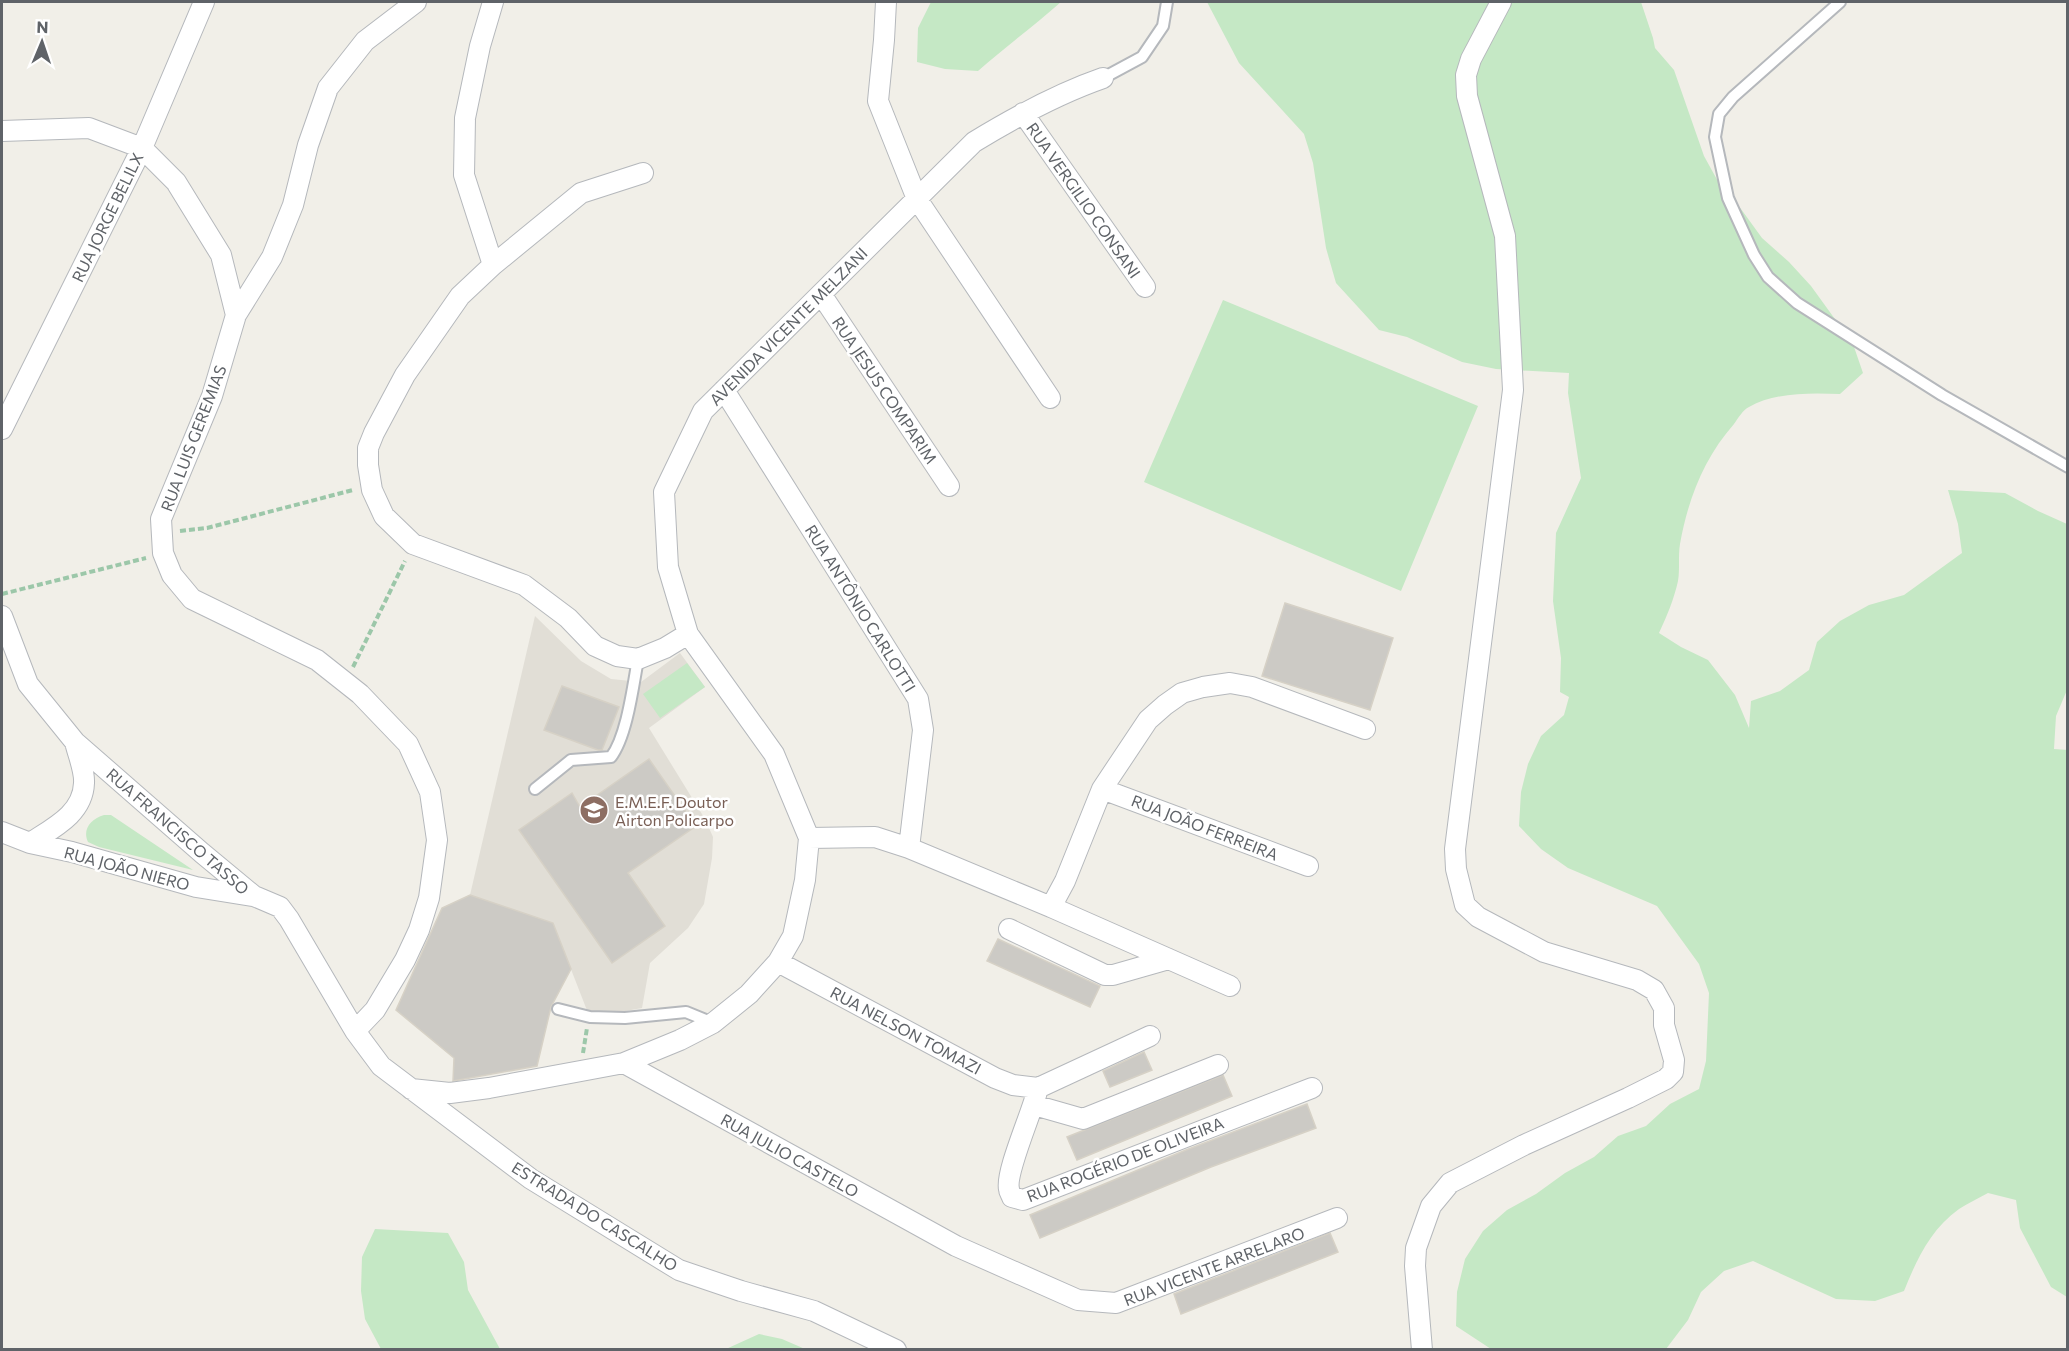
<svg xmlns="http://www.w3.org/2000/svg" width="2069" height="1351" font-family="Commissioner,sans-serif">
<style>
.education{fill:#e1ded6}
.green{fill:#c5e8c5}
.building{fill:#cccac5;stroke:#d6d1c6;stroke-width:1.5}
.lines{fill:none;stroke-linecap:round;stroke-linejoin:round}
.lane-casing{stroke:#b5b8bc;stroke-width:14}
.street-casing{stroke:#b5b8bc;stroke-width:22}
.path{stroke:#9cc7a9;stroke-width:4;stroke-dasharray:6 3;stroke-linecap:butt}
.lane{stroke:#fff;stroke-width:10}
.street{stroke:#fff;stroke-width:20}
.labels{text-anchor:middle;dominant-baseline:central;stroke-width:5;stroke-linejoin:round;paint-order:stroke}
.street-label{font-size:16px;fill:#5f6368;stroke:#fff}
.education-label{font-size:16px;fill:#785e54;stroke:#fff;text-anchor:start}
</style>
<rect width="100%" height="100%" fill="#f1efe8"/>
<!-- education -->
<path class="education" d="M535,616L581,661L611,679L641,682L680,653L705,687L649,728L705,819L713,837L712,858L704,904L688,928L650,963L642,1008L620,1012L588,1013L553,923L470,895Z"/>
<!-- green -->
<path class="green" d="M931,2H1061C1034,26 1005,47 978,71L945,69L917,62L918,28Z
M1207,2H1641L1653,38L1655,48L1674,70L1704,156L1720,185L1741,209L1762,238L1789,262L1811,286L1853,344L1863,373L1840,394C1811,393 1775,392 1749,407C1743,410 1738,418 1734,424C1704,458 1688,499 1680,544C1678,556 1680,569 1678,581C1674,599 1667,616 1659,633L1681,647L1708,660L1735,695L1749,728L1751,701L1780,691L1809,670L1817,642L1840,621L1869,605L1904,595L1962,553L1958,524L1948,490L2005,493L2038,511L2067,524V690L2056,716L2054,749L2068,750L2067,1297L2051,1287L2020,1228L2016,1200L1988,1193C1979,1198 1968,1203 1959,1209C1930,1230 1917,1259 1904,1291L1875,1301L1836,1299L1753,1261L1724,1271L1701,1292L1688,1320L1666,1349H1491L1456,1326L1457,1292L1465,1259L1483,1231L1507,1210L1536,1194L1565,1173L1594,1157L1618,1136L1646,1126L1670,1104L1699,1089L1706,1061L1709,993L1699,964L1657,906L1568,868L1541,849L1519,826L1521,792L1528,764L1541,736L1564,715L1569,697L1560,692L1561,658L1553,601L1556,533L1581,478L1568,393L1569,373L1496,369L1462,362L1407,337L1379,330L1336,283L1326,248L1313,163L1304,134L1239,63Z
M1223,300L1478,406L1401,591L1144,482Z
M687,663L705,687L660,718L643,694Z
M104,815H111L193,870L99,847L88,842C82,829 91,819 104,815Z
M375,1229L448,1233L464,1262L468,1290L500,1349H381L365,1319L361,1291L362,1257Z
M759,1334L782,1339L805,1349H726Z"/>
<!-- building -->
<path class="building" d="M1285,603L1393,638L1370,710L1262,676Z
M562,686L619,707L602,750H598L544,730Z
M649,759L696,826L628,873L665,926L612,963L519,830L572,793L580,807Z
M470,895L553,923L571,969L551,1007L537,1066L453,1081L454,1058L396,1010L442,908Z
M998,939L1100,986L1090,1007L987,961Z
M1144,1052L1152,1070L1110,1087L1103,1071Z
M1223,1075L1232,1096L1077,1160L1067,1137Z
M1307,1104L1316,1128L1211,1167L1040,1238L1030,1215L1186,1150Z
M1330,1233L1338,1252L1181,1314L1174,1294Z"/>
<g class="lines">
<!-- lane casing -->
<g class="lane-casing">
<path id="lane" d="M1840,2L1733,97L1719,114L1715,137L1728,198L1754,255L1768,277L1797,303L1942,395L2068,467
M1103,78L1142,57L1163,26L1167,2
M535,789L571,760L611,757C627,736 633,686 638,659
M558,1009L590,1017L625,1018L686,1012L713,1023"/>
</g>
<!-- street casing -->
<g class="street-casing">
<path id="street" d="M493,2L480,46L465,118L464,175L493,265L460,296L405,375L374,433L368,448V465L372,490L384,516L413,544L524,585L568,618L595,646L617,656L638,659L665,648L688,634
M886,2L884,40L878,101L917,199L1050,398
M1023,113L1145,287
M2,131L89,128L142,148L176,182L221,255L236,315
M493,265L581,193L643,173
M821,294L949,486
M724,390L918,699L923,730L909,848
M2,429L142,148L204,2
M2,616L28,684L75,742L202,853L254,896L280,907L289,919L355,1031L381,1066L531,1179L679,1270L741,1291L814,1311L896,1350
M1102,789L1308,866
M2,832L30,843L72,852L196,887L252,896
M809,838L875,837L909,848L1051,907L1065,881L1102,789L1148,720L1165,705L1182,693L1203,687L1230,683L1252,687L1365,729
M30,843C53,828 83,814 84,783C85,771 78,755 75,742
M1051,907L1230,986
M1009,929L1105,975H1113L1169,959
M778,962L995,1078L1013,1085L1038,1088
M355,1031L375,1010L405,960L419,930L429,898L437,840L430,792L408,744L360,694L317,660L192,599L172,575L163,553L161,519L212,396L236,315L272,257L293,205L308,145L328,88L365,41L416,2
M624,1063L956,1246L1078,1300L1116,1303L1337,1218
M1038,1088C1033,1111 1005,1172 1009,1189C1009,1192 1011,1194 1012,1197L1023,1200L1312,1088
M1038,1088L1150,1036
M411,1089L450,1093L489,1088L624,1063L680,1040L713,1023L749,994L778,962L793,936L805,880L809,838L774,754L688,634L668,567L664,492L703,411L974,142C1015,117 1057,94 1103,78
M1034,1105L1083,1119L1218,1065
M1422,1350L1415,1266L1416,1248L1431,1206L1450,1183L1524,1145L1628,1098L1666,1079L1673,1072L1674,1060L1664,1025V1008L1654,990L1637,980L1544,952L1478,917L1465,905L1456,869L1455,849L1513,390L1505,236L1467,96L1466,75L1471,59L1501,2"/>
</g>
<!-- path -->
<path class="path" d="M180,531L207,528L353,490
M2,594L146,558
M353,667L405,561
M583,1053L587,1028"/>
<!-- lane -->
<use href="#lane" class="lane"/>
<!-- street -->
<use href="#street" class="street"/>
</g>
<!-- icons -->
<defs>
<g id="school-disc" transform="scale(1.5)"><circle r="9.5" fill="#8d6e63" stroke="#fff"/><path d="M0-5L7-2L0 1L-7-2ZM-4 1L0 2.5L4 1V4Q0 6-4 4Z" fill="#fff"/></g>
</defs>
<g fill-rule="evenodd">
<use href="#school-disc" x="594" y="810"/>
</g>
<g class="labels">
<!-- street labels -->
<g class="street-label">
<text transform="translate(1084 200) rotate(55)">RUA VERGILIO CONSANI</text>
<text transform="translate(107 217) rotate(-64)">RUA JORGE BELILX</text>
<text transform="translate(788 326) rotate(-45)">AVENIDA VICENTE MELZANI</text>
<text transform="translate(885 390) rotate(56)">RUA JESUS COMPARIM</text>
<text transform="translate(193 438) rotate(-69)">RUA LUIS GEREMIAS</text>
<text transform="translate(861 608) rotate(58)">RUA ANTÔNIO CARLOTTI</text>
<text transform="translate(1205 827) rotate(21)">RUA JOÃO FERREIRA</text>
<text transform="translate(178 831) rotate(41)">RUA FRANCISCO TASSO</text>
<text transform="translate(127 868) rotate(15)">RUA JOÃO NIERO</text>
<text transform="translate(906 1030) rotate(28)">RUA NELSON TOMAZI</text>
<text transform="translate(790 1155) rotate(29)">RUA JULIO CASTELO</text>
<text transform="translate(1125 1159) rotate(-21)">RUA ROGÉRIO DE OLIVEIRA</text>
<text transform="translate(595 1216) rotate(32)">ESTRADA DO CASCALHO</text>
<text transform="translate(1214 1266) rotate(-21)">RUA VICENTE ARRELARO</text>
</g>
<!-- education labels -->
<g class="education-label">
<text x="615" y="801">E.M.E.F. Doutor<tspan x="615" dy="18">Airton Policarpo</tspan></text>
</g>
</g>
<!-- border -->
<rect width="2069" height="1351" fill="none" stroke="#5f6368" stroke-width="6"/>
<!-- north arrow -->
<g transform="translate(42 42) rotate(2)" stroke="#ffffff" stroke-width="4.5" paint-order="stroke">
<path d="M0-4.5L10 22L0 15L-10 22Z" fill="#5f6368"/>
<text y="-9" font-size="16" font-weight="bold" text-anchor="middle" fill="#5f6368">N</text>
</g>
</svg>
